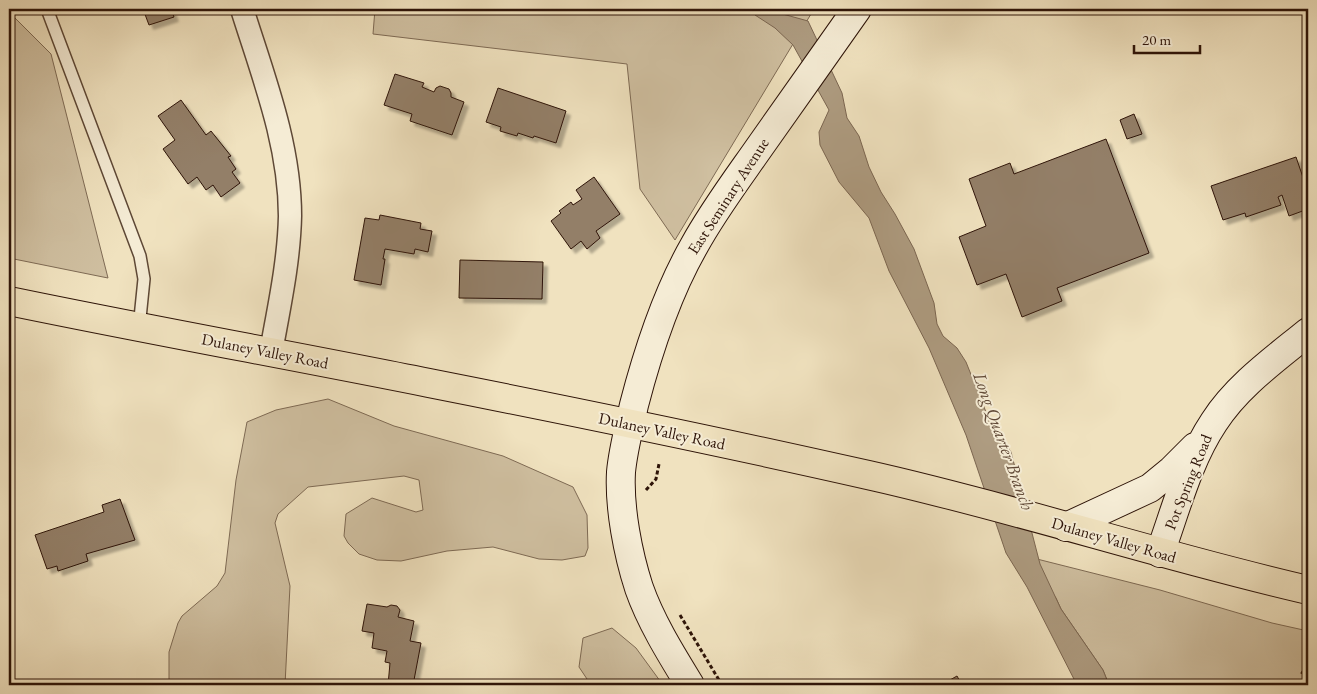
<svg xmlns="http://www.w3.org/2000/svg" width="1317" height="694" font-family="'EB Garamond',serif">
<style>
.green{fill:#cfbfa0;stroke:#7e6a54}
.water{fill:#ae9c81;stroke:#7b6651}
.building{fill:#937f67;stroke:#2e1408;filter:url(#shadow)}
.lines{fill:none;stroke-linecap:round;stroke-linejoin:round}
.lane-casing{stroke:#5e4836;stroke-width:14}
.street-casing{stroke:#5e4836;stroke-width:25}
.secondary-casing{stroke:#2e1408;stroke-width:30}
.primary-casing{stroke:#2e1408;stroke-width:30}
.path{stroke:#2e1408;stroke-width:3;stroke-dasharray:4 2.5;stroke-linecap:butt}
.lane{stroke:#f5ecd5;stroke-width:11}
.street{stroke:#f5ecd5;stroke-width:22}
.secondary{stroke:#f5ecd5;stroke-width:28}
.primary{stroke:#f0e2bf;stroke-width:28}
.labels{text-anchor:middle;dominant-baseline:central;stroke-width:4;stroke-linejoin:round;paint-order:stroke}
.street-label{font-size:16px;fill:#2e1408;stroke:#f5ecd5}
.water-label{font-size:18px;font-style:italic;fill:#614a38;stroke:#f5ecd5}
</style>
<defs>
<filter id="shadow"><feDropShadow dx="4.5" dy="4.5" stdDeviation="1" flood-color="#0004"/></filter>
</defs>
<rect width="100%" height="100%" fill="#f0e2bf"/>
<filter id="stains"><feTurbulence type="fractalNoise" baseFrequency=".004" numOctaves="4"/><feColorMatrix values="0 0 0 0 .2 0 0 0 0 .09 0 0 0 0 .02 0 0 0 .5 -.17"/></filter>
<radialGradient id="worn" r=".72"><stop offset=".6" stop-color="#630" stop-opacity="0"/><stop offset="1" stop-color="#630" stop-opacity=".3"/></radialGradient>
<!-- green -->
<path class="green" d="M375,9H814L675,240L640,189L627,64L373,34Z
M9,12L51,54L108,278L9,258Z
M328,399L394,426L503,456L573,487L587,515L588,548L585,556L562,560L539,559L493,547L447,551L401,561L377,560L359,554L348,543L344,536L346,514L372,498L416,512L423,510L419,480L404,476L308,487L278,514L275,523L290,586L285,685H169V652L178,623L182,616L217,586L225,573L236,480L247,422L276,410Z
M1025,556L1160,590L1272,623L1308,631V685H1109L1103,670L1061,609L1056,598Z
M612,628L636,648L663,685H591L579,667L583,638Z"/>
<!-- water -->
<path class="water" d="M750,9H771L779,13L808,21L842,93L847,118L859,136L869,167L881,192L895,214L914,249L934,303L937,324L943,336L957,348L966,362L988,417L1011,452L1040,564L1061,609L1103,670L1109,685H1077L1027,587L1006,553L966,435L929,348L889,271L869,218L839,182L820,145L819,132L829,110L793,45L775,28L755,15Z"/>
<!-- building -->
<path class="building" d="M143,9H171L174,17L149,25Z
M395,74L424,83L422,87L434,92L436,88L440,86L449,89L451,93V97L464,102L452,135L410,121L412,114L384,105Z
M498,88L566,111L556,143L534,136L533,138L518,133L517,136L500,131L501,127L486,122Z
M181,100L206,135L211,131L231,156L228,157L236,169L232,172L240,183L221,197L213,185L206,190L197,177L188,184L163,149L175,140L158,116Z
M1134,114L1142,134L1127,139L1120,120Z
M1106,139L1149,253L1057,288L1062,301L1022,317L1006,274L977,285L959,237L986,226L969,179L1010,163L1014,174Z
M1296,157L1308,192V209L1289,216L1282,195L1278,197L1281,205L1246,217L1245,213L1223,220L1211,186Z
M594,177L620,214L596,231L600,238L587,249L581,241L571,249L551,221L561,213L559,211L571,202L573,205L582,199L576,190Z
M380,215L421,223L420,229L432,231L428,252L415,249L414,254L385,249L383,259H385L381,285L354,280L365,218L379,220Z
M460,260L543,262L542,299L459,298Z
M120,499L135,540L86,554L88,561L58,571L57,566L47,569L35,535L104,512L102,505Z
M367,604L387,607L391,605L397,606L400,610L398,617L414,621L410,641L421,643L414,680H412L411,685H388L390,663L385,662L387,651L372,648L374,633L362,631Z
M957,676L962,685H941Z"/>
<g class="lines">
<!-- lane casing -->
<g class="lane-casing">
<path id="lane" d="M47,9L140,256L144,279L139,328"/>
</g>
<!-- street casing -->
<g class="street-casing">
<path id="street" d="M242,9C263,76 290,144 290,216C289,262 279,307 271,352"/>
</g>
<!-- secondary casing -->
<g class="secondary-casing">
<path id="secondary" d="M1066,527L1150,488L1172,470L1195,447
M1160,553C1176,509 1188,461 1214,422C1237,386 1275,359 1308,332
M690,685C671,654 651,622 639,588C628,554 619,508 621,472C623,450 629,428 634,405C648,351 666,295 694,246C713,211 738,178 761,145C793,100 825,54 857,9"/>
</g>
<!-- primary casing -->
<g class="primary-casing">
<path id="primary" d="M9,301C149,330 289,355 429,383C576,412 722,442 868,475C1016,508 1160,556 1308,590"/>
</g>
<!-- path -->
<path class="path" d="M646,490L656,479L659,464
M680,615L722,685
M1301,672L1308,676"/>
<!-- lane -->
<use href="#lane" class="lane"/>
<!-- street -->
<use href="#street" class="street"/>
<!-- secondary -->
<use href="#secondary" class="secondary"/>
<!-- primary -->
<use href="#primary" class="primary"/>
</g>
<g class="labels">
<!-- street labels -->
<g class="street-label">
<text transform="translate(728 196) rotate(-57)">East Seminary Avenue</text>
<text transform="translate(265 351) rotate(11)">Dulaney Valley Road</text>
<text transform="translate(662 431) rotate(12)">Dulaney Valley Road</text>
<text transform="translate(1188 482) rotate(-68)">Pot Spring Road</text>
<text transform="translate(1114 540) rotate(16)">Dulaney Valley Road</text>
</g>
<!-- water labels -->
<g class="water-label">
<text transform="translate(1004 441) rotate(70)">Long Quarter Branch</text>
</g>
</g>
<!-- margin -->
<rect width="1317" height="694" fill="none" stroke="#f0e2bf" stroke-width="30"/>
<rect x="10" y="10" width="1297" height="674" fill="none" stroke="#2e1408" stroke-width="2.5"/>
<rect x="15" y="15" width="1287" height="664" fill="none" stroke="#2e1408"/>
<!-- scale -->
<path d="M1134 45v8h66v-8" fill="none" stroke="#2e1408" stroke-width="2.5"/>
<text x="1142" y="45" font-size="15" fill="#2e1408" stroke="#f5ecd5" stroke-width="4" paint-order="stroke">20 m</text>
<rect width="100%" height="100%" filter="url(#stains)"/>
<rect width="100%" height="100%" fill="url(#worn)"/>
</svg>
